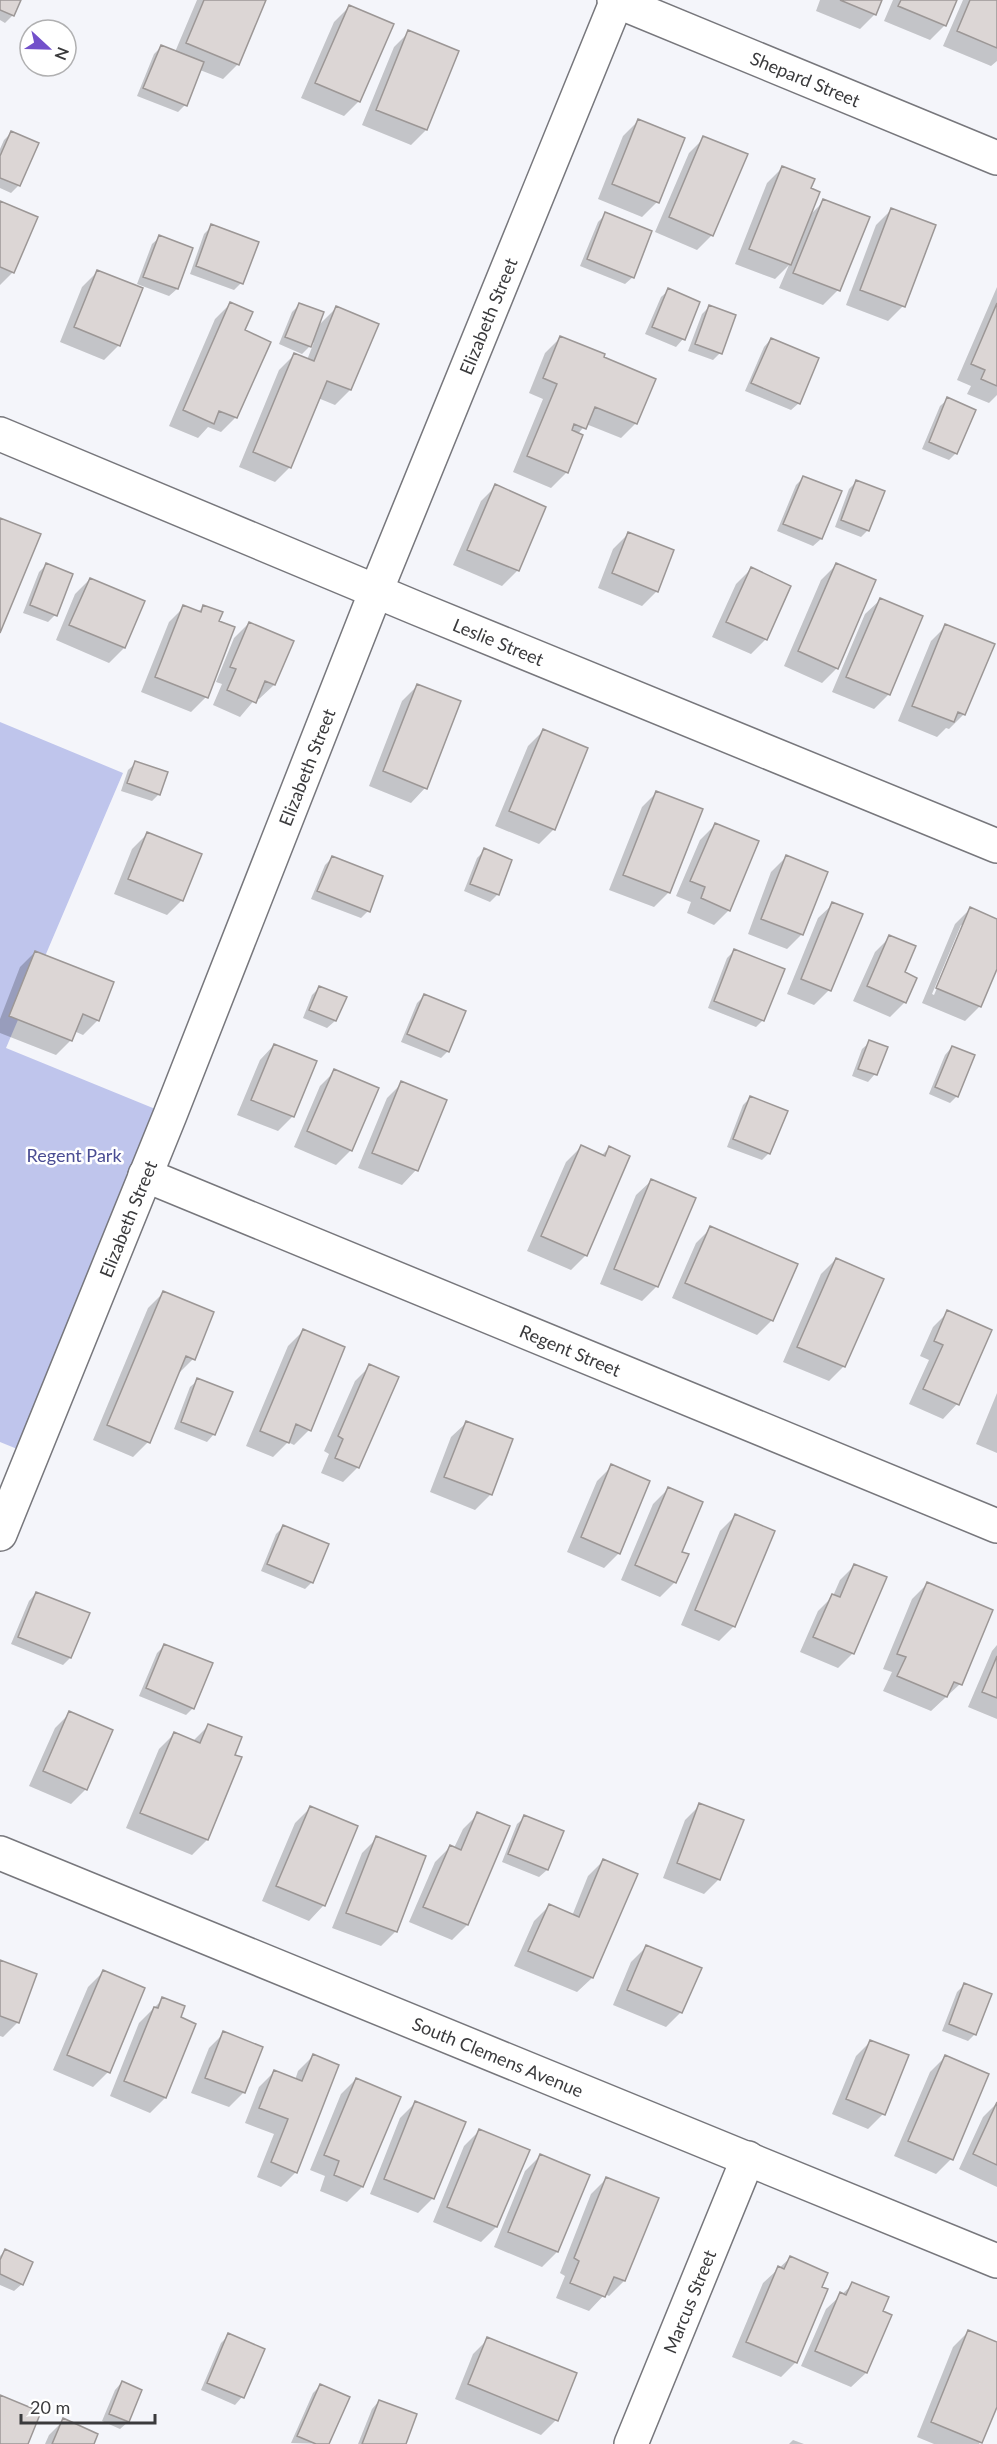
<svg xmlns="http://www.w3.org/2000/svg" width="997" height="2444" font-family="Lato,sans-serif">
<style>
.green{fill:#bfc5ec}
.shadow{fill:#0003;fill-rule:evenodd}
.building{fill:#dcd6d5;stroke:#9c9796;stroke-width:1.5}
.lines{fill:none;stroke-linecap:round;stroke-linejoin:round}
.minor-casing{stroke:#77777c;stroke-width:36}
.minor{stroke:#fff;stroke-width:33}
.labels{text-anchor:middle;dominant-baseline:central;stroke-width:5;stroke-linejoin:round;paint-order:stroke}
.street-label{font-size:18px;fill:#3a3a3c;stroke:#fff}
.park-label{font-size:18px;fill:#4a4d93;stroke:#fff}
</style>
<rect width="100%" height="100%" fill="#f4f5fa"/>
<!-- green -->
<path class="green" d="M0,722L123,773L6,1048L170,1115L32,1455L0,1442Z"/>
<!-- shadow -->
<path class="shadow" d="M0,0H19L13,15L5,23L0,20Z
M197,0H264L238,64L223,79L200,70L185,105L178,112L137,96L154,54L161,47L175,52Z
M820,0H881L875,14L860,29L816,11Z
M893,0H955L945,25L930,40L884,21Z
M963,0H997V61L991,66L943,46Z
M349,7L359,101L344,116L301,98L334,22Z
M409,32L457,52L426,130L411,145L362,125L394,47Z
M638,121L657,202L642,217L598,199L623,136Z
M11,133L37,144L18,186L11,193L0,188V149L4,140Z
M704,138L712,235L697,250L655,232L689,153Z
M782,168L809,189V216L824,201L868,218L838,290L823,305L779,288L789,265L775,279L735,264L767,183Z
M0,202L13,272L0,285Z
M891,210L903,306L888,321L846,305L876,225Z
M606,214L633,277L625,284L580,266L598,222Z
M212,226L241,283L234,290L190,274L204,234Z
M160,237L191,249L177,289L169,296L137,284L152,244Z
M97,272L119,345L104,360L60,342L82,287Z
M997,287V395L989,403L967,394L971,386L957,380Z
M669,290L683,339L676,347L645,334L661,297Z
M230,304L243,331L236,417L221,432L208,427L198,438L169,426L215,319Z
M299,305L316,328L336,308L377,325L350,390L335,405L318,398L290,467L275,482L239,467L279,370L294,355L307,360L314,342L302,354L279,344L292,312Z
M709,307L720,353L713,360L688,351L702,314Z
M560,338L602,358L636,423L621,438L586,424L578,434L581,436L566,473L551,488L513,472L543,399L529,393L545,353Z
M771,339L799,403L791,410L745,391L764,347Z
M948,399L956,453L949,460L922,449L940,406Z
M803,478L840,492L821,539L813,546L777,531L796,485Z
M857,481L868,530L861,537L835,527L849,489Z
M496,486L544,507L517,571L502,586L453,565L481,501Z
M628,534L657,591L642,606L598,588L613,549Z
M46,565L55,615L48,622L23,613L39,572Z
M836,565L837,668L822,683L784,666L821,580Z
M751,569L766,639L751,654L712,637L736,584Z
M90,579L143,602L124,648L109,663L56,640L75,594Z
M880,600L889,694L874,709L832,692L865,614Z
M204,606L217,622L206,697L191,712L141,692L169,622L184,607L198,612Z
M249,623L292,642L274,685L259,699L256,698L240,717L213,705L222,684L216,682L234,638Z
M946,626L964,714L949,729L946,728L937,737L898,721L931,641Z
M417,686L425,788L411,803L369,786L402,701Z
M543,731L554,829L539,844L495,826L528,746Z
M136,763L159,794L152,801L121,791L128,770Z
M657,792L669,892L654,907L609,890L642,807Z
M715,825L729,910L714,925L687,913L691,902L676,896L700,840Z
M147,834L182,900L167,915L114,894L132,849Z
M485,850L498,894L490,902L464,891L477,858Z
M786,857L802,934L787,949L748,934L771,872Z
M332,858L368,911L361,918L311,899L325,865Z
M833,904L829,990L814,1005L787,994L818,918Z
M970,909L997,920V965L980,1006L965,1021L922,1003L955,924ZM961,925H964L934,995L932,994Z
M890,937L903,973L905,1002L890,1017L853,1001L875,952Z
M734,951L763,1020L756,1027L708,1008L727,958Z
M35,952L98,1020L83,1035L74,1031L71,1040L56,1055L0,1033V1019L20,967Z
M319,988L345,998L335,1021L327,1028L303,1018L312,995Z
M424,996L448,1051L441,1058L401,1042L417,1003Z
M870,1042L886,1048L875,1074L868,1082L852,1076L862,1049Z
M274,1045L293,1116L278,1131L237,1115L260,1060Z
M952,1047L957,1096L950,1103L929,1094L945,1055Z
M335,1071L351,1150L336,1165L294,1147L320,1086Z
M402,1083L445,1101L416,1170L402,1185L358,1168L387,1098Z
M750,1098L769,1153L762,1160L727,1147L743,1105Z
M581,1147L601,1156L609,1148L586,1255L571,1270L527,1251L566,1162Z
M651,1181L657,1286L642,1301L600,1284L636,1195Z
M711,1228L772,1320L757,1335L672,1298L696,1243Z
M836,1259L844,1366L829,1381L783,1362L821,1274Z
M163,1293L193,1359L178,1374L148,1442L133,1457L93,1440L148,1308Z
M948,1312L957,1404L943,1419L909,1404L929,1360L920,1356L933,1327Z
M303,1331L309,1430L294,1445L288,1442L273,1457L246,1446L288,1346Z
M370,1366L358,1467L343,1482L321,1473L329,1454L324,1451L355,1381Z
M198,1380L214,1434L207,1442L174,1429L190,1387Z
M997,1393V1453L976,1444Z
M466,1423L512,1440L490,1495L475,1510L430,1492L451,1437Z
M612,1466L619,1553L604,1568L567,1552L597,1481Z
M668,1489L680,1552L675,1582L660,1597L621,1580L653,1504Z
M735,1516L734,1626L719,1641L681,1625L720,1531Z
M283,1527L312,1582L305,1589L261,1571L276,1534Z
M855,1565L853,1653L838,1668L800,1652L818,1611L833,1596L840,1580Z
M927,1584L960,1684L931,1711L883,1691L892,1672L883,1669L912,1599Z
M36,1593L70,1658L63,1665L11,1644L29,1601Z
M997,1645V1719L968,1707L992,1651Z
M164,1646L193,1708L186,1715L139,1696L157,1653Z
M70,1713L86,1789L71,1804L29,1786L55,1728Z
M209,1725L233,1755L240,1758L207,1840L192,1855L126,1828L159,1749L174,1734L194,1740Z
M700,1805L719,1879L704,1894L663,1878L685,1820Z
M310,1808L356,1827L323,1906L309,1921L262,1901L295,1823Z
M478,1814L508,1827L467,1925L452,1940L409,1922L435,1862L450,1847L454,1848L463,1829Z
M525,1817L562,1832L547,1870L539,1877L502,1862L517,1824Z
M377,1838L396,1931L381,1946L332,1928L362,1853Z
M603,1861L592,1978L577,1992L514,1966L534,1921L549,1906L572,1916L588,1876Z
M646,1947L681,2012L666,2027L613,2005L631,1962Z
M0,1962L18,2022L3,2037L0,2036Z
M103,1972L108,2072L93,2087L53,2070L88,1987Z
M964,1985L975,2034L968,2041L942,2031L957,1992Z
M163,1999L179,2018L165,2098L150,2113L110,2096L139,2023Z
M224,2033L244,2092L229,2107L191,2093L209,2048Z
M871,2041L883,2114L868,2129L832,2114L856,2056Z
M313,2056L296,2172L281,2187L257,2177L274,2134L245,2123L259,2087L274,2072L295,2080L298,2071Z
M945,2057L951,2159L936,2174L894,2156L930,2072Z
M356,2079L362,2187L347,2202L320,2191L325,2176L310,2170L341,2094Z
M415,2103L433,2198L418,2213L370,2194L400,2118Z
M997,2103V2187L959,2169L983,2117Z
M479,2131L496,2227L481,2242L433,2222L464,2146Z
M540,2156L589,2176L557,2252L542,2267L494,2247L525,2171Z
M606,2179L624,2281L609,2296L605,2294L589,2311L556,2298L565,2276L560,2273L591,2194Z
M5,2251L22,2284L14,2291L0,2285V2256Z
M790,2258L796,2362L781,2377L732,2357L763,2283Z
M853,2284L866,2373L851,2387L801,2366L826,2309Z
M968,2332L997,2344V2403L979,2444H934L917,2437L953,2347Z
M229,2335L242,2397L235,2405L201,2390L221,2343Z
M488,2339L556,2420L541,2435L455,2399L473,2354Z
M122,2382L140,2390L128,2422L120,2429L102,2421L115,2390Z
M320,2386L328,2444L291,2443L313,2393Z
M379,2401L404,2444H358L372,2409Z
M64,2420L92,2444H45L49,2435Z
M793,2440L804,2444H789Z"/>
<!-- building -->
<path class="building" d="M0,0H21L14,16L0,10Z
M204,0H266L239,65L186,43Z
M840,0H882L876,15Z
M901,0H957L946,26L898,6Z
M970,0H997V48L957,31Z
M349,5L394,24L360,102L315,83Z
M408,30L459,51L427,130L376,110Z
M161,45L204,62L187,106L143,88Z
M638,119L685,138L659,203L612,184Z
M11,131L39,143L20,186L0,178V156Z
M703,136L748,154L713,236L669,217Z
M782,166L815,179L811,188L820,192L791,265L749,249Z
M823,199L870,217L840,291L793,273Z
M0,201L38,217L14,273L0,267Z
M891,208L936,225L905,307L860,290Z
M605,212L652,231L634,278L587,259Z
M211,224L259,242L243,284L196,266Z
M159,235L193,248L178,289L143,277Z
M97,270L143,288L120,346L74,327Z
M668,288L700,302L685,340L652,327Z
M230,302L253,312L245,330L271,342L237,418L219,411L214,424L183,410Z
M299,303L324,312L311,347L285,337Z
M997,303V386L981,379L985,370L971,364Z
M709,305L736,315L722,354L695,344Z
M336,306L379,324L351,390L327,381L291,468L253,452L294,353L314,361Z
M560,336L605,354L604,357L656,379L637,424L595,407L586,429L574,424L572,430L583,435L568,473L527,456L557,384L543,378Z
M771,338L819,358L800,404L751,383Z
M947,397L976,410L957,454L929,442Z
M803,476L842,491L822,539L783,524Z
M856,480L885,491L869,531L841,520Z
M495,484L546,507L519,571L467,550Z
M0,518L41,534L0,633Z
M628,532L674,550L658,592L612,573Z
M46,563L73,574L57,616L30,605Z
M836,563L876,580L838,669L798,651Z
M751,567L791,586L767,640L726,622Z
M90,578L145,601L125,648L69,625Z
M880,598L923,616L890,695L846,677Z
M183,605L201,612L203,605L223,612L219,621L235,627L208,698L155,677Z
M249,622L294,641L275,685L265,681L256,703L227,690L236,669L230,667Z
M945,624L995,644L965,715L958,712L954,722L912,706Z
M417,684L461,701L427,789L383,771Z
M543,729L588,748L555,830L509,811Z
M135,761L168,772L160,795L127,783Z
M656,791L703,809L670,893L623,875Z
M715,823L759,841L730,911L701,898L705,887L690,881Z
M147,832L202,854L183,901L128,879Z
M484,848L512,860L499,895L470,884Z
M786,855L828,872L803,935L761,919Z
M332,856L383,876L370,912L317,891Z
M832,902L863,914L831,991L801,979Z
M970,907L997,919V969L981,1007L936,988Z
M889,935L916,946L905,972L917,978L906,1003L867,986Z
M734,949L785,969L764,1021L714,1001Z
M35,951L114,982L99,1021L83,1014L72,1041L9,1016Z
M319,986L347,997L336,1021L309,1010Z
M424,994L466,1011L449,1052L407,1034Z
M869,1040L888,1047L877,1075L858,1069Z
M274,1044L317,1061L294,1117L251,1100Z
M952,1046L975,1055L958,1097L935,1087Z
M334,1069L379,1088L352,1151L307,1131Z
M401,1081L447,1100L418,1171L372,1153Z
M750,1096L788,1111L770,1154L733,1139Z
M581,1145L605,1156L609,1146L630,1156L587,1256L541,1236Z
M651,1179L696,1198L658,1287L614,1269Z
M710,1226L798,1264L773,1321L685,1283Z
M836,1258L884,1279L845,1367L797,1347Z
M163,1291L214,1312L195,1360L186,1356L150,1443L107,1425Z
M947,1310L992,1330L959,1405L923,1389L943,1345L934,1341Z
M303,1329L345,1347L311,1431L296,1424L289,1443L260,1431Z
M369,1364L399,1377L359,1468L335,1458L343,1439L338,1436Z
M197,1378L233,1392L215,1435L181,1422Z
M466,1421L513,1439L492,1495L444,1477Z
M611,1464L650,1481L620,1554L581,1537Z
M668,1487L703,1502L682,1552L689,1554L676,1583L635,1565Z
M735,1514L775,1531L735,1627L695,1610Z
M283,1525L329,1544L313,1583L267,1564Z
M854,1564L887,1577L854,1654L813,1637L832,1594L840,1597Z
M927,1582L993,1610L962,1685L954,1682L947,1697L897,1676L906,1657L897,1654Z
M36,1592L90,1613L71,1658L18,1637Z
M164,1644L213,1663L194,1709L146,1688Z
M997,1656V1698L982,1692Z
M69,1711L113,1730L87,1790L43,1771Z
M208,1724L242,1737L235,1755L242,1757L208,1840L140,1813L174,1732L200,1743Z
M699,1803L744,1820L720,1880L677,1863Z
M310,1806L358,1826L325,1906L276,1886Z
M477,1812L510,1826L468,1925L423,1907L450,1845L461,1850Z
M524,1815L564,1831L548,1870L508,1854Z
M376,1836L426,1856L397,1932L346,1913Z
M603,1859L638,1874L593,1978L528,1951L549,1904L579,1917Z
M646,1945L702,1968L682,2013L627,1990Z
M0,1960L37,1974L19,2023L0,2016Z
M103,1970L145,1988L110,2073L67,2055Z
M964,1983L992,1994L976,2035L949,2024Z
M162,1997L185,2006L181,2017L196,2024L166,2098L124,2081L154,2007L158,2008Z
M223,2031L263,2047L245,2093L205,2078Z
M870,2040L909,2055L885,2115L846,2099Z
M313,2054L339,2065L297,2173L271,2162L288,2119L259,2108L274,2070L302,2081Z
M945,2055L989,2074L953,2160L908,2141Z
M356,2078L401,2097L363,2187L334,2175L339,2161L324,2155Z
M415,2101L466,2122L434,2199L384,2179Z
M997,2102V2165L973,2154Z
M479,2129L530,2150L497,2227L447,2207Z
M540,2154L590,2175L558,2252L508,2232Z
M606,2177L659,2198L625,2281L614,2277L605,2297L570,2283L579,2261L574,2258Z
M5,2249L33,2262L23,2285L0,2274V2260Z
M790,2256L828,2273L822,2287L828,2289L797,2363L746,2342L778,2266L784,2269Z
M852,2282L889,2297L883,2311L892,2315L867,2373L815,2351L840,2292L846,2295Z
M968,2330L997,2342V2407L982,2443L931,2422Z
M228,2333L265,2349L244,2398L207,2383Z
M487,2337L577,2373L558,2421L468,2384Z
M122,2381L142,2390L129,2422L109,2414Z
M320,2384L350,2397L329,2444H316L297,2436Z
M0,2395L41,2412L28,2444H0Z
M379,2400L417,2414L406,2444H362Z
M63,2418L98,2434L94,2444H52Z"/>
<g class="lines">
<!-- minor casing -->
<g class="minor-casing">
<g id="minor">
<path id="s1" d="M614,0L997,158"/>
<path id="s2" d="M0,434L416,608L997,846"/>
<path id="s3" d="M145,1175L997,1526"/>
<path id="s4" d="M0,1534L170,1115L376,591L617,0"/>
<path id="s5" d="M0,1853L997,2261"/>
<path id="s6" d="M631,2444L748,2158"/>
</g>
</g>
<!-- minor -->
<use href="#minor" class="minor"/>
</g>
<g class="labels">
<!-- street labels -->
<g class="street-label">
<text stroke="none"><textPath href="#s1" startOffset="207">Shepard Street</textPath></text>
<text stroke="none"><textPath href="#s4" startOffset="1312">Elizabeth Street</textPath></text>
<text stroke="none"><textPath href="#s2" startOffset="540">Leslie Street</textPath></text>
<text stroke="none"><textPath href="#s4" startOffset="826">Elizabeth Street</textPath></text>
<text stroke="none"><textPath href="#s4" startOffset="340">Elizabeth Street</textPath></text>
<text stroke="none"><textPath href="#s3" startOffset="460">Regent Street</textPath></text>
<text stroke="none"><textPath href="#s5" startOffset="538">South Clemens Avenue</textPath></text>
<text stroke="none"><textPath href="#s6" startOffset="154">Marcus Street</textPath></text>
</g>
<!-- park labels -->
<g class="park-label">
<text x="74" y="1155">Regent Park</text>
</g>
</g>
<!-- north arrow -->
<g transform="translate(48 48) rotate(112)"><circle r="28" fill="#ffffff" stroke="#b0b0b1" stroke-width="1.5"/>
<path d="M0-4.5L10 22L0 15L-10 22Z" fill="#7250ca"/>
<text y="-9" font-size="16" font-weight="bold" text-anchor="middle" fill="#3a3a3c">N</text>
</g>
<!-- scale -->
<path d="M21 2414v9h134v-9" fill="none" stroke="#3a3a3c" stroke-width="3"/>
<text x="30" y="2414" font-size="18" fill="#3a3a3c" stroke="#ffffff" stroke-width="4.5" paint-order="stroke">20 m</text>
</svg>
